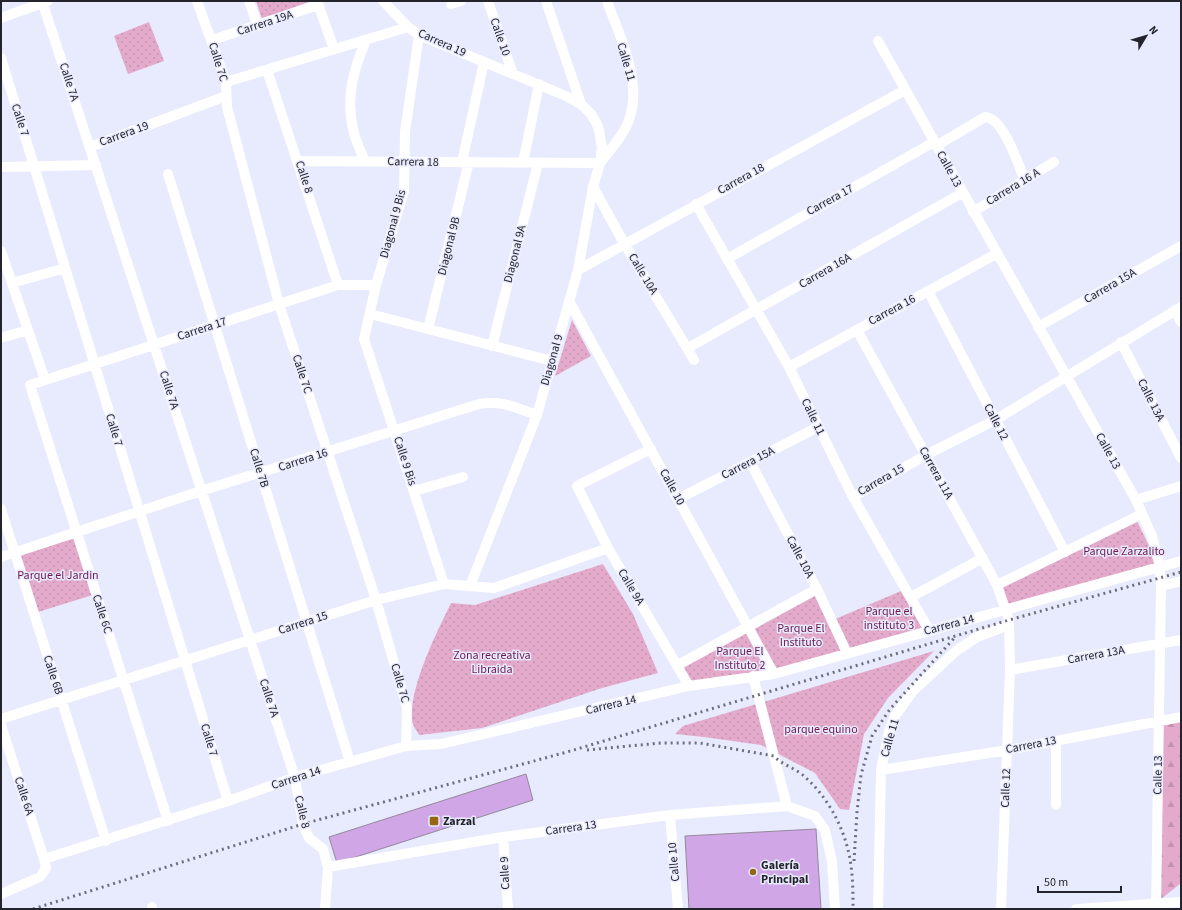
<svg xmlns="http://www.w3.org/2000/svg" width="1182" height="910" font-family="'Source Sans 3',sans-serif">
<style>
.forest{fill:url(#forest-firs)}
.park{fill:url(#park-dots)}
.building{fill:#d0a6e6;stroke:#938999}
.lines{fill:none;stroke-linecap:round;stroke-linejoin:round}
.street{stroke:#fff;stroke-width:10}
.rail{stroke:#6d6f7a;stroke-width:3;stroke-dasharray:2 4;stroke-linecap:butt}
.poi-dot{fill:#956715;stroke:#e8eafd;stroke-width:1.5}
.labels{text-anchor:middle;dominant-baseline:central;stroke-width:3;stroke-linejoin:round;paint-order:stroke}
.street-label{font-size:12px;fill:#24252c;stroke:#e8eafd}
.park-label{font-size:12px;fill:#6c1a51;stroke:#e8eafd}
.poi-label{font-size:12px;font-weight:bold;fill:#24252c;stroke:#e8eafd;text-anchor:start}
</style>
<defs>
<pattern id="forest-firs" width="22" height="20" patternUnits="userSpaceOnUse"><rect width="22" height="20" fill="#e4aacb"/><path d="M5 1l3.5 6h-7zM16 11l3.5 6h-7z" fill="#c392ae"/></pattern>
<pattern id="park-dots" width="8" height="8" patternUnits="userSpaceOnUse"><rect width="8" height="8" fill="#e4aacb"/><path d="M2 2h.1M6 6h.1" fill="none" stroke="#c392ae" stroke-width="1.8" stroke-linecap="round"/></pattern>
</defs>
<rect width="100%" height="100%" fill="#e8eafd"/>
<!-- forest -->
<path class="forest" d="M1181,717V883L1156,903L1159,720Z"/>
<!-- park -->
<path class="park" d="M256,1H311L262,19Z
M149,22L164,61L128,74L114,36Z
M572,320L591,356L555,376Z
M1135,517L1152,552L1157,568L1006,608L997,587Z
M78,537L96,594L38,612L18,556Z
M603,564L633,614L658,673L602,688L482,728L419,735C417,731 413,726 412,721C409,687 436,634 451,603L475,605Z
M901,591L922,628L842,655L689,686L678,665L816,592L833,620Z
M934,651L888,698L864,734L849,810L840,809L815,773L761,745L704,737L675,734L683,726Z"/>
<!-- building -->
<path class="building" d="M526,774L533,800L337,863L329,837Z
M816,829L821,909H689L685,836Z"/>
<g class="lines">
<!-- street -->
<path class="street" d="M42,1L295,778L303,824L309,838L323,849L328,867L325,909
M197,1L226,82L227,107L279,304L376,600L407,708L406,746
M249,1L258,26
M317,1L334,49
M383,1L408,27L419,35L566,96L581,104L591,114L598,126L602,147L600,163L593,187L578,270L537,415L470,586
M488,1L513,74
M546,1L581,104
M451,4L461,1
M1,18L48,1
M419,35L405,132L404,191L376,285L364,339L444,584
M212,40L318,5
M878,41L1136,500L1152,536L1160,567L1161,586L1156,909
M1,58L228,801
M267,70L338,285
M226,82L408,27
M936,146L985,117C1004,118 1018,165 1025,180
M90,147L226,96
M298,161L600,163C610,150 624,135 629,120C643,81 620,38 607,1
M365,161C361,152 356,142 354,133C345,99 353,71 366,40
M462,162L484,62
M523,163L539,84
M1,167L96,165
M168,174L350,762
M593,187L624,243L694,360
M696,204L789,367L853,497L929,630
M973,212L1054,162
M1,251L45,380
M727,259L934,142
M578,270L905,90
M12,283L65,268
M928,291L1065,552
M569,301L774,674
M1175,310L1181,322
M370,314L552,361
M1038,327L1181,246
M428,329L469,162
M857,330L997,585L1009,620L1010,670L1001,909
M1,338L28,330
M1121,342L1181,458
M492,346L538,163
M688,348L962,193
M789,367L996,254
M651,449L577,486L608,548L689,686
M750,462L817,589L847,653
M414,491L463,477
M853,497L926,455L995,420L1181,307
M678,499L818,427
M1136,500L1181,486
M1,509L106,841
M1,557L201,491L479,404C502,400 516,408 537,415
M997,585L1142,514
M1161,586L1181,581
M911,597L983,558
M678,665L817,589
M1010,670L1181,640
M753,676L787,806
M1,719L376,600L444,584L494,588L608,548
M1,725L44,859L46,868L40,877L1,894
M881,770L1008,750L1181,717
M1056,805V741
M670,815L678,909
M168,821L30,385L338,285H376
M503,837L508,909
M44,859L228,801L296,777L406,746L441,744L689,686L774,674L1181,561
M328,867L503,837L670,815L787,806L815,816L825,830L832,862L835,909
M152,909V907
M878,909L881,770L889,731L895,716L913,691L956,651L977,637L1009,625
M1076,909L1181,902"/>
<!-- rail -->
<path class="rail" d="M587,750L661,743H700L774,756C782,765 795,768 804,776C830,799 847,833 851,866C853,880 853,895 853,909
M854,861L857,812L861,775L872,736L890,709L956,636
M33,909L303,824L567,752L1009,620L1181,572"/>
</g>
<!-- markers -->
<g class="poi-dot">
<rect x="429" y="816" width="10" height="10" rx="2"/>
<circle cx="753" cy="872" r="4"/>
</g>
<g class="labels">
<!-- street labels -->
<g class="street-label">
<text transform="translate(265 23) rotate(-18)">Carrera 19A</text>
<text transform="translate(500 37) rotate(71)">Calle 10</text>
<text transform="translate(442 43) rotate(24)">Carrera 19</text>
<text transform="translate(218 62) rotate(73)">Calle 7C</text>
<text transform="translate(626 62) rotate(74)">Calle 11</text>
<text transform="translate(69 82) rotate(72)">Calle 7A</text>
<text transform="translate(20 120) rotate(72)">Calle 7</text>
<text transform="translate(124 134) rotate(-20)">Carrera 19</text>
<text transform="translate(413 162) rotate(1)">Carrera 18</text>
<text transform="translate(949 169) rotate(61)">Calle 13</text>
<text transform="translate(304 177) rotate(72)">Calle 8</text>
<text transform="translate(741 179) rotate(-29)">Carrera 18</text>
<text transform="translate(1013 187) rotate(-31)">Carrera 16 A</text>
<text transform="translate(830 200) rotate(-29)">Carrera 17</text>
<text transform="translate(393 224) rotate(-75)">Diagonal 9 Bis</text>
<text transform="translate(449 246) rotate(-76)">Diagonal 9B</text>
<text transform="translate(515 254) rotate(-76)">Diagonal 9A</text>
<text transform="translate(825 271) rotate(-30)">Carrera 16A</text>
<text transform="translate(643 274) rotate(59)">Calle 10A</text>
<text transform="translate(1110 286) rotate(-30)">Carrera 15A</text>
<text transform="translate(892 310) rotate(-28)">Carrera 16</text>
<text transform="translate(202 329) rotate(-18)">Carrera 17</text>
<text transform="translate(552 360) rotate(-74)">Diagonal 9</text>
<text transform="translate(302 374) rotate(72)">Calle 7C</text>
<text transform="translate(169 390) rotate(72)">Calle 7A</text>
<text transform="translate(1151 400) rotate(63)">Calle 13A</text>
<text transform="translate(813 417) rotate(64)">Calle 11</text>
<text transform="translate(996 422) rotate(62)">Calle 12</text>
<text transform="translate(114 430) rotate(73)">Calle 7</text>
<text transform="translate(1108 451) rotate(61)">Calle 13</text>
<text transform="translate(303 460) rotate(-18)">Carrera 16</text>
<text transform="translate(405 461) rotate(72)">Calle 9 Bis</text>
<text transform="translate(748 463) rotate(-27)">Carrera 15A</text>
<text transform="translate(259 468) rotate(73)">Calle 7B</text>
<text transform="translate(936 473) rotate(61)">Carrera 11A</text>
<text transform="translate(881 480) rotate(-30)">Carrera 15</text>
<text transform="translate(672 487) rotate(61)">Calle 10</text>
<text transform="translate(800 557) rotate(62)">Calle 10A</text>
<text transform="translate(631 587) rotate(59)">Calle 9A</text>
<text transform="translate(102 614) rotate(72)">Calle 6C</text>
<text transform="translate(303 623) rotate(-18)">Carrera 15</text>
<text transform="translate(949 625) rotate(-15)">Carrera 14</text>
<text transform="translate(1096 655) rotate(-10)">Carrera 13A</text>
<text transform="translate(53 675) rotate(72)">Calle 6B</text>
<text transform="translate(400 683) rotate(74)">Calle 7C</text>
<text transform="translate(269 698) rotate(72)">Calle 7A</text>
<text transform="translate(611 705) rotate(-13)">Carrera 14</text>
<text transform="translate(890 738) rotate(-74)">Calle 11</text>
<text transform="translate(209 740) rotate(73)">Calle 7</text>
<text transform="translate(1031 745) rotate(-11)">Carrera 13</text>
<text transform="translate(1158 775) rotate(-89)">Calle 13</text>
<text transform="translate(296 778) rotate(-18)">Carrera 14</text>
<text transform="translate(1006 788) rotate(-88)">Calle 12</text>
<text transform="translate(24 796) rotate(72)">Calle 6A</text>
<text transform="translate(302 812) rotate(77)">Calle 8</text>
<text transform="translate(571 828) rotate(-8)">Carrera 13</text>
<text transform="translate(674 862) rotate(-95)">Calle 10</text>
<text transform="translate(505 873) rotate(-93)">Calle 9</text>
</g>
<!-- park labels -->
<g class="park-label">
<text x="1124" y="551">Parque Zarzalito</text>
<text x="58" y="575">Parque el Jardin</text>
<text x="889" y="611">Parque el<tspan x="889" dy="14">instituto 3</tspan></text>
<text x="801" y="628">Parque El<tspan x="801" dy="14">Instituto</tspan></text>
<text x="740" y="651">Parque El<tspan x="740" dy="14">Instituto 2</tspan></text>
<text x="492" y="655">Zona recreativa<tspan x="492" dy="14">Libraida</tspan></text>
<text x="821" y="729">parque equino</text>
</g>
<!-- poi labels -->
<g class="poi-label">
<text x="443" y="821">Zarzal</text>
<text x="761" y="865">Galería<tspan x="761" dy="14">Principal</tspan></text>
</g>
</g>
<!-- border -->
<rect width="1182" height="910" fill="none" stroke="#24252c" stroke-width="4"/>
<!-- north arrow -->
<g transform="translate(1146 36) rotate(52)" stroke="#e8eafd" stroke-width="3" paint-order="stroke">
<path d="M0-3L7 15L0 10L-7 15Z" fill="#24252c"/>
<text y="-6" font-size="11" font-weight="bold" text-anchor="middle" fill="#24252c">N</text>
</g>
<!-- scale -->
<path d="M1038 886v6h83v-6" fill="none" stroke="#24252c" stroke-width="2"/>
<text x="1044" y="886" font-size="12" fill="#24252c" stroke="#e8eafd" stroke-width="3" paint-order="stroke">50 m</text>
</svg>
